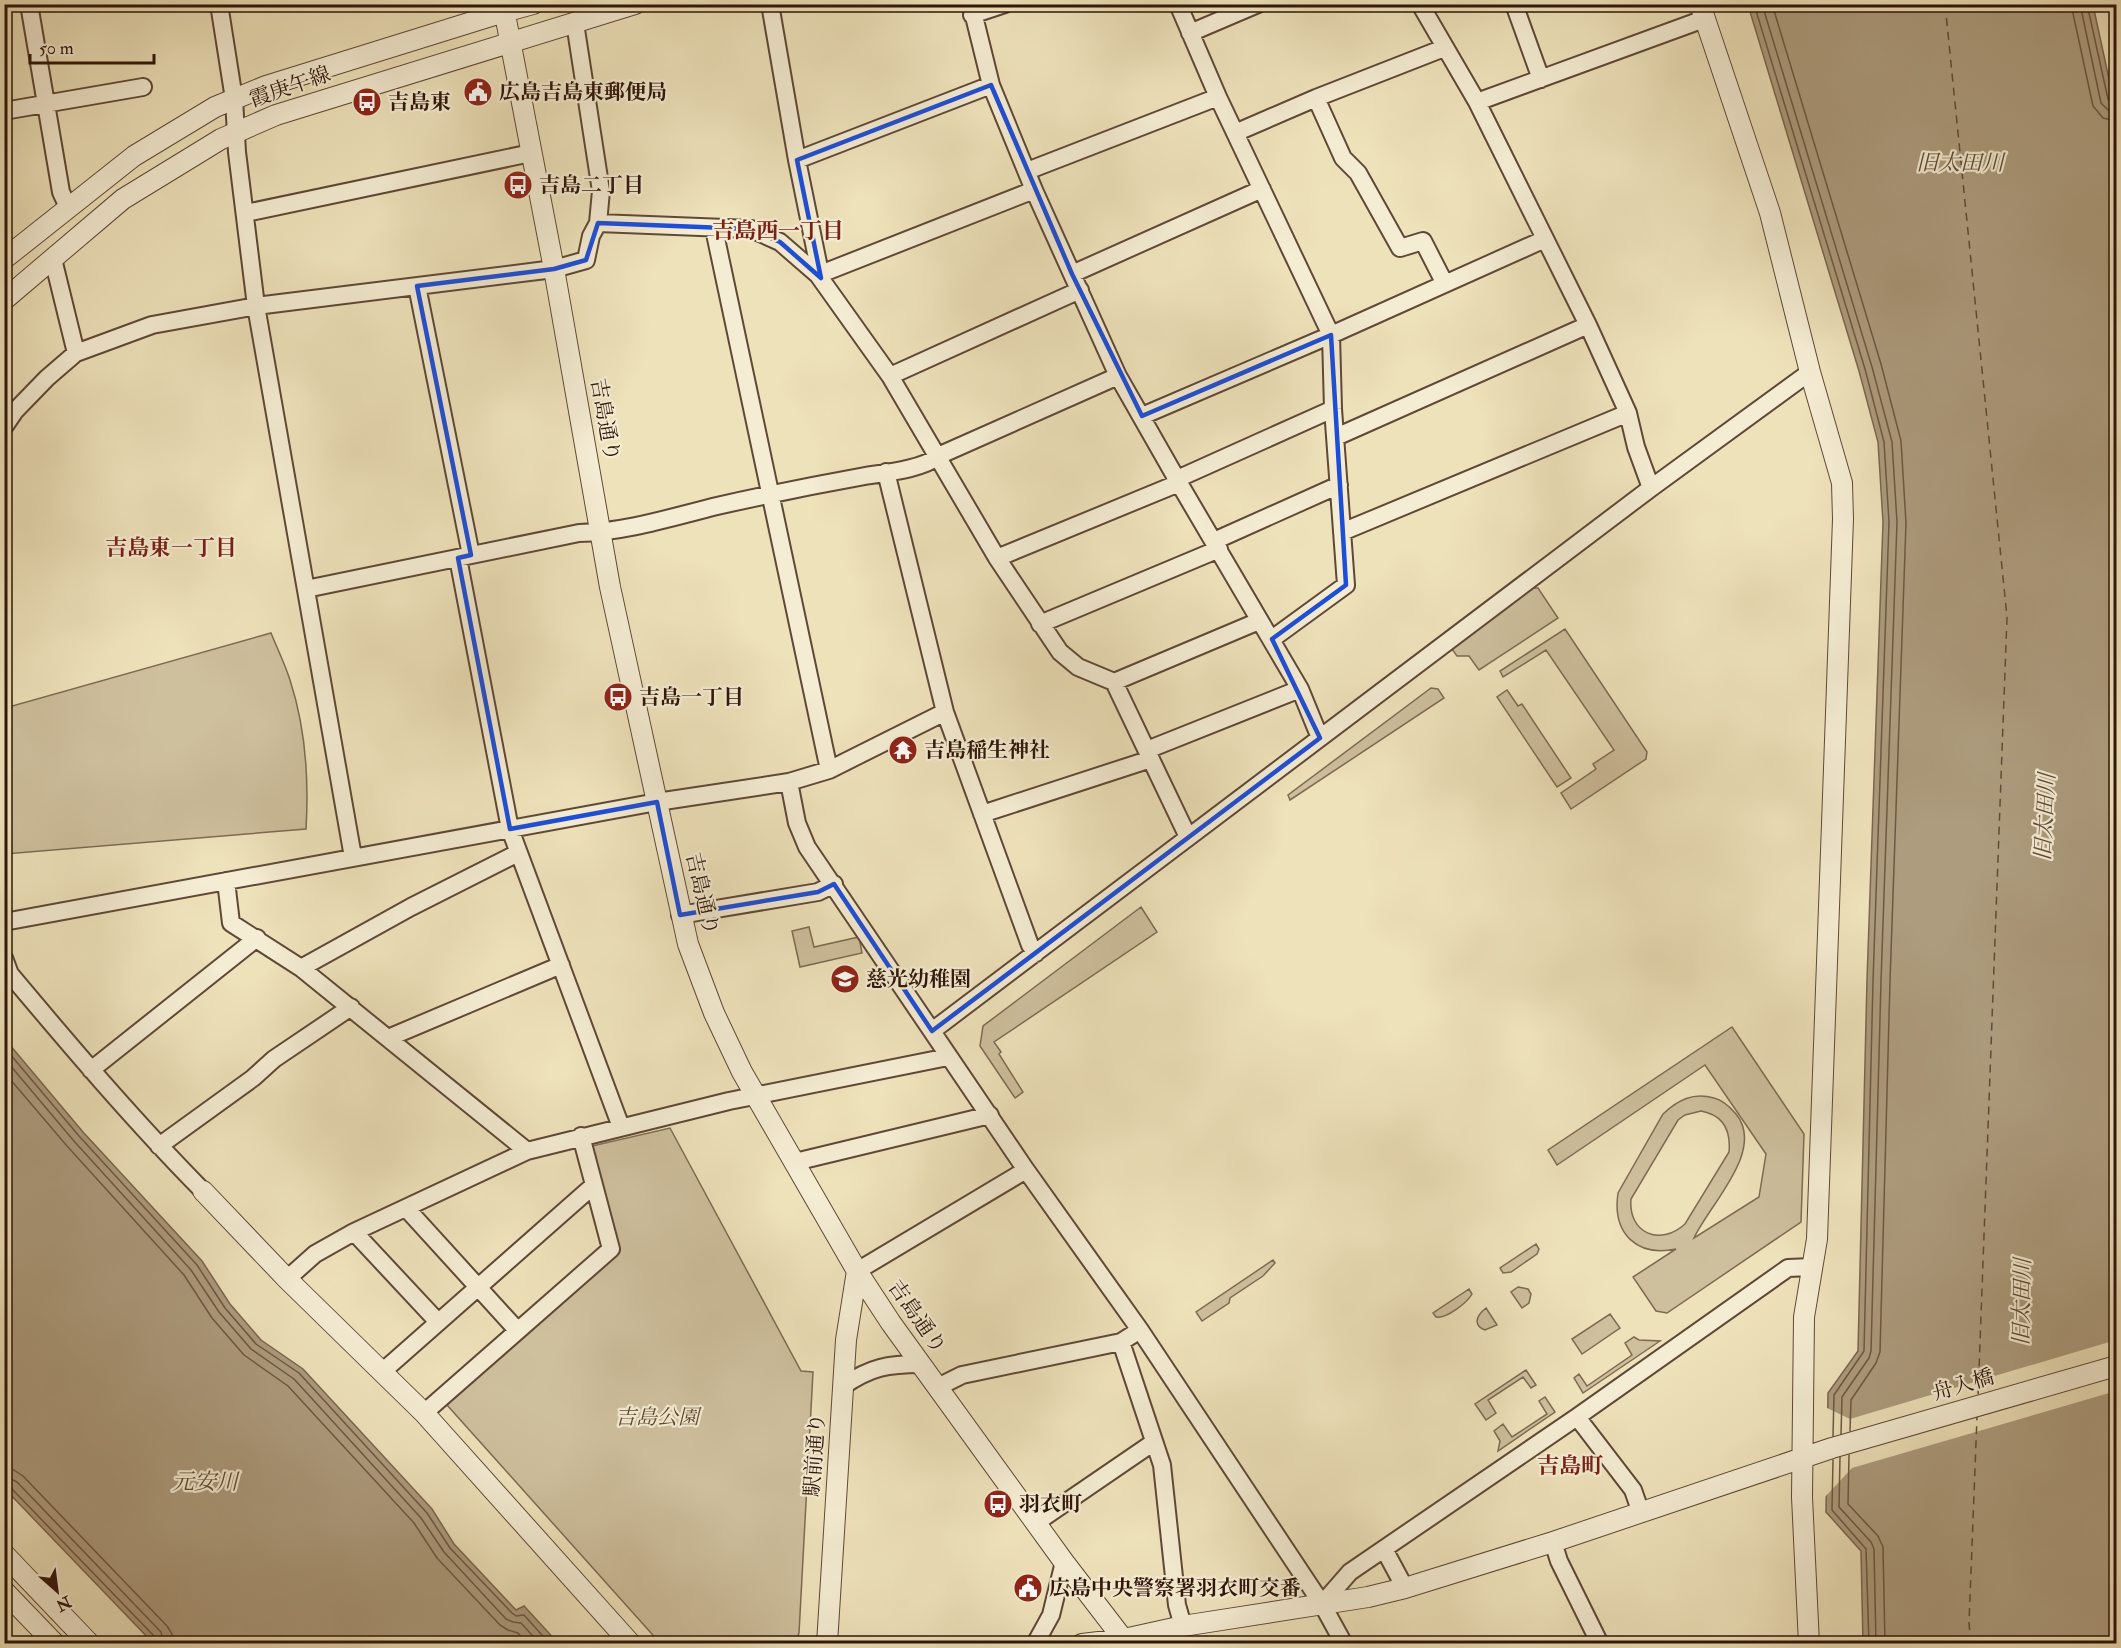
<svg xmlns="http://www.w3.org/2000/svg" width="2121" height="1648" font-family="'IM FELL Double Pica','Noto Serif JP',serif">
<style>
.green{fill:#cebf9d;stroke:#7e6a53;stroke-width:1.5;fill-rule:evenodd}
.water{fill:#ad9c7e;stroke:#7b664f;stroke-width:1.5}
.pier{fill:#eee2bb}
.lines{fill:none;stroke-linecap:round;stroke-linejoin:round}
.shore{stroke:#6e5844;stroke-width:1.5}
.ferry{stroke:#614b38;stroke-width:1.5;stroke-dasharray:8 6;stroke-linecap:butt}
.minor-casing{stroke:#5f4836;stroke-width:20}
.tertiary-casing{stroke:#5f4836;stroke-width:22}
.minor{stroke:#f4ecd3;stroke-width:16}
.tertiary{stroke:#f4ecd3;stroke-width:20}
.marked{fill:none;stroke:#1d4ed8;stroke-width:4.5;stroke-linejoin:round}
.labels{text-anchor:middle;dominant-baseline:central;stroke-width:4.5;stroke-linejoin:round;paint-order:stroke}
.street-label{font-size:21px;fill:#2f1509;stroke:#f4ecd3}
.poi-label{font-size:21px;font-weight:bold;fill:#2f1509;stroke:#f4ecd3;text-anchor:start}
.park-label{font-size:21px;font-style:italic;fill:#5f4835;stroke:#f4ecd3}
.water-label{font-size:22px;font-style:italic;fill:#614b38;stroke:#f4ecd3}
.neighbourhood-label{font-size:22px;font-weight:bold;fill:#7a1f14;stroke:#f4ecd3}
</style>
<rect width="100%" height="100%" fill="#eee2bb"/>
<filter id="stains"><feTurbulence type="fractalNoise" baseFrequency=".00333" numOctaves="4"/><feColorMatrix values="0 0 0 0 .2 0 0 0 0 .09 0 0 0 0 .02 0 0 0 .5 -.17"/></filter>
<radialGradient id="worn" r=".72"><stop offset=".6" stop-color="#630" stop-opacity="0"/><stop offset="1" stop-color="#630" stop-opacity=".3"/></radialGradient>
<!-- green -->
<path class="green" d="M1532,588H1538L1558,618L1479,670L1469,656H1457L1452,649Z
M1565,629L1647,752L1646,759L1571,809L1561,793L1596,769L1593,764L1614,750L1546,650L1503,677L1500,671Z
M271,633C277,648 285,664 290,680C306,729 309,779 306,829L5,854V708Z
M1431,688L1438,689L1444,698L1290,800L1288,795Z
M1507,690L1518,706L1522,704L1571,778L1557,787L1497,697Z
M1141,907L1157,932L994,1042L1001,1052L999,1054L1023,1092L1015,1098L980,1046L983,1026Z
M809,927L814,947L859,937L862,953L800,967L792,931Z
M1732,1027L1804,1134L1801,1222L1667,1313L1656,1311L1633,1277L1676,1249C1637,1257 1612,1234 1618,1193L1663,1114C1678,1100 1693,1092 1714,1098C1723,1100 1730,1107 1736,1114C1766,1150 1709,1205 1694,1238L1759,1197L1766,1154L1705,1065L1557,1165L1548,1150ZM1701,1111C1723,1115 1731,1130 1729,1152L1685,1224C1660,1247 1628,1233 1631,1199L1678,1120L1685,1115Z
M670,1128L801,1371L813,1372L799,1633L795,1643H660L447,1405L617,1253L592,1146Z
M1536,1244L1539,1249L1537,1254L1511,1272L1503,1273L1500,1268Z
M1273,1260L1275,1263L1263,1276L1230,1298L1229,1303L1202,1321L1196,1312Z
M1518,1287L1528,1289L1531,1294L1529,1303L1522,1308L1511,1292Z
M1469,1289L1472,1294C1467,1303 1446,1319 1436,1317L1433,1313Z
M1486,1308L1497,1325L1485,1330C1472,1325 1477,1315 1486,1308Z
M1610,1314L1620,1328L1582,1354L1572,1339Z
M1634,1337L1639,1340L1660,1341L1583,1393L1574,1378L1579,1374L1587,1386L1632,1355L1625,1343Z
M1526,1370L1536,1385L1531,1388L1523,1377L1488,1400L1496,1413L1486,1420L1475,1404Z
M1545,1397L1555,1412L1498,1451L1500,1441L1494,1431L1503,1424L1512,1437L1547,1414L1539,1401Z"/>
<!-- water -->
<path class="water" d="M1748,5H2093L2116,111V1643H1863L1861,1551L1826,1512L1828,1393L1858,1351L1867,980L1883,522L1878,442L1859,371Z
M4,1038L83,1132L202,1261L230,1304L261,1340L303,1369L432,1509L454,1544L516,1610L524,1606L558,1643H153L5,1489Z"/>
<!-- pier -->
<path class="pier" d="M2116,1340V1391L1852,1468L1824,1498L1825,1407L1850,1419Z"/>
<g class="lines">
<!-- shore -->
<path class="shore" d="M1754,4L1865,369L1884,442L1889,522L1873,981L1864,1351L1834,1395L1833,1436
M1762,4L1872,367L1892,442L1897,522L1881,981L1871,1351L1869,1358L1842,1397L1841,1434
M1772,4L1881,364L1901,441L1906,523L1890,981L1880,1352L1876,1363L1851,1400L1850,1431
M2071,4L2093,106L2103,118L2116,121
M2080,4L2101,103L2108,110L2116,112
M2087,4L2108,99L2111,104L2116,105
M4,1047L79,1136L197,1265L225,1308L256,1344L299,1373L427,1513L450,1548L512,1613L516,1616L524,1615L550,1644
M4,1058L73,1140L191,1270L219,1312L251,1349L294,1379L421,1518L444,1552L506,1619L513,1622L521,1623L540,1644
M4,1072L67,1146L184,1275L212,1318L244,1355L288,1386L414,1523L437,1558L500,1625L508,1630L518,1633L527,1644
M1849,1455L1848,1504L1878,1536L1883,1547L1885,1644
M1840,1457L1839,1507L1871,1542L1874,1549L1876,1644
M1833,1460L1832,1510L1866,1549L1869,1644
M4,1469L14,1470L23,1476L167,1626L172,1634L173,1644
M4,1478L11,1479L17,1482L161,1632L164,1644
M4,1485L11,1488L155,1637L157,1644"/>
<!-- ferry -->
<path class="ferry" d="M1945,4L2007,617L1978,1397
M1971,1644L1969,1623L1977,1417"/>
<!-- minor casing -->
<g class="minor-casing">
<path id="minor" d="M29,4L61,192L68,207
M219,4L234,99L237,152L256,306L353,857
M770,4L797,160L818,263V275L1034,190
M971,4L991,85L1034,190L1118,376L1179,483L1300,689L1320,738
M1178,4L1218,97L1331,335L1333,409L1346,585L1272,639
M1420,4L1477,102L1588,325L1628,413L1636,447L1651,488
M1514,4L1541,79
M972,15L1005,4
M1190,33L1258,4
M1316,98L1343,158L1358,173L1400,248L1423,241L1445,284
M1477,102L1704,19
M4,111L143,87
M1235,133L1316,98L1444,48
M797,160L991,85
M1027,171L1218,97
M246,213L531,153
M598,223L751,229L780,242L818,275L890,376L997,558L1060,652L1078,667L1114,682L1188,837
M714,229L829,770
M53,259L76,353
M1072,274L1262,189
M417,286L471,555
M890,376L1080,290
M1142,416L1331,335L1545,239
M4,427L15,411L47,378L76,353L152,325L256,306L554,269L586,260L591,236L598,223L601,191L575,23
M1336,437L1588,325
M886,472L945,712L1030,945L1036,953
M1177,479L1333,409
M1342,532L1628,413
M1214,541L1339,485
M458,558L510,829L621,1127
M997,558L1179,483
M306,589L579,533C626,532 672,517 717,506C766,495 815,485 865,476C884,473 924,469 938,456L1118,376
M1040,624L1219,549
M1114,682L1259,621
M1147,750L1300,689
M789,782L797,823L807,847L1026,1170L1140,1330L1322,1604L1344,1644
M982,814L1151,759
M226,881L231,923L301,968L527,1151
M680,915L818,892L834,884
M4,922L657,802L789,782L829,770L945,712
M4,958L10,974C72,1048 135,1122 203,1191
M301,968L411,907L518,853
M932,1031L1651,488L1810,372
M388,1038L561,965
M91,1070L257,938
M159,1146L253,1078L274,1059L351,1007
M795,1162L990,1115
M406,1208L517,1330
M354,1232L438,1322
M857,1271L1026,1170
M287,1279L315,1254L354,1232L527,1151L729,1101L948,1057
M1140,1330L1121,1342L1162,1465L1177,1605L1183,1626
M382,1372L594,1185
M843,1386C871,1367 888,1364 921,1364
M938,1387L962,1375L1121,1342
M424,1413L611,1249L581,1136
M1577,1417L1633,1490L1641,1513
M1037,1522L1154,1442
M1553,1542L1559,1561L1600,1644
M1384,1549L1405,1588
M1322,1604L1350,1572L1577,1417L1788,1268L1812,1267
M1035,1644L1051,1615L1064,1562"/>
</g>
<!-- tertiary casing -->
<g class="tertiary-casing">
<path id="tertiary" d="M503,4L554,269L610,587L688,944L714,1013L742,1072L857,1271L891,1323L1064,1562L1127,1644
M1700,4L1770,213L1810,372L1842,483L1843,519L1817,1239L1804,1317L1802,1497L1809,1644
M4,259L134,156L215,107L266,86L504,12L533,4
M4,300L123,199L221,139L276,115L635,4
M203,1191L287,1279L424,1413L631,1644
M4,1554L90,1644
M4,1591L55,1644
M827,1644L846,1340L857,1271
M1082,1644L1124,1639L1183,1626L1368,1597L1405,1588L1553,1542L1832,1448L2116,1366"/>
</g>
<!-- minor -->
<use href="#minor" class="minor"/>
<!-- tertiary -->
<use href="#tertiary" class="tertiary"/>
</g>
<!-- marked area -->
<path class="marked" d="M991,85L1072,274L1142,416L1331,335L1346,585L1272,639L1320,738L932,1031L834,884L818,892L680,915L657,802L510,829L458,558L471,555L417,286L554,269L586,260L598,223L751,229L780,242L821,278L797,160Z"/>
<!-- icons -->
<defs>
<g id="civic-disc" transform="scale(1.5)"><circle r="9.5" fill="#8f2418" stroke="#f4ecd3"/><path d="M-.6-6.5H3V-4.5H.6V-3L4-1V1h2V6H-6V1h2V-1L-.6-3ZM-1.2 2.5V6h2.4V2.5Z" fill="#fff"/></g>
<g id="bus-disc" transform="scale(1.5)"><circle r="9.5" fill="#8f2418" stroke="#f4ecd3"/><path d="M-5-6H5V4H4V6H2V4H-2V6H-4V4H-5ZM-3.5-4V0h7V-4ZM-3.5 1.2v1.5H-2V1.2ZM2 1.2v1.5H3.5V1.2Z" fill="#fff"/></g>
<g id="temple-disc" transform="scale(1.5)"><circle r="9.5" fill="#8f2418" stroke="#f4ecd3"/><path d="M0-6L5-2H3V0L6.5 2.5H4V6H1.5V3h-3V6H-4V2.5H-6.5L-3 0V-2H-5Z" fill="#fff"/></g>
<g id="school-disc" transform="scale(1.5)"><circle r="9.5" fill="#8f2418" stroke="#f4ecd3"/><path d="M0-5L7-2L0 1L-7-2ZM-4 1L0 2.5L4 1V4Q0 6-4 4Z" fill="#fff"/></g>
</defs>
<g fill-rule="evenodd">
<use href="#civic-disc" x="478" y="92"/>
<use href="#bus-disc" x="367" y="102"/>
<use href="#bus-disc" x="518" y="185"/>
<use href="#bus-disc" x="618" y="697"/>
<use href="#temple-disc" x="903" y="750"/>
<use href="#school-disc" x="845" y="979"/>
<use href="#bus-disc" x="998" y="1504"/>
<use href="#civic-disc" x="1028" y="1588"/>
</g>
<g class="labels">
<!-- street labels -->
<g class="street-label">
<text transform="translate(290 87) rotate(-19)">霞庚午線</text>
<text transform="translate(605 420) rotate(80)">吉島通り</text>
<text transform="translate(702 894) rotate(77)">吉島通り</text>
<text transform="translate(917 1317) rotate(55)">吉島通り</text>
<text transform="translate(1963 1385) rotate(-16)">舟入橋</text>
<text transform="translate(815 1455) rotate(-86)">駅前通り</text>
</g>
<!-- poi labels -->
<g class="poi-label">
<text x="499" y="92">広島吉島東郵便局</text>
<text x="388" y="102">吉島東</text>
<text x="539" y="185">吉島二丁目</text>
<text x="639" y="697">吉島一丁目</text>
<text x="924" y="750">吉島稲生神社</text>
<text x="866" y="979">慈光幼稚園</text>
<text x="1019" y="1504">羽衣町</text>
<text x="1049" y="1588">広島中央警察署羽衣町交番</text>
</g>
<!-- park labels -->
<g class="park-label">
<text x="657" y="1417">吉島公園</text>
</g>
<!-- water labels -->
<g class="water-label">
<text x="1960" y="163">旧太田川</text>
<text transform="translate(2045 817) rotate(-87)">旧太田川</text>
<text transform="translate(2022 1302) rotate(-89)">旧太田川</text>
<text x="205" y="1482">元安川</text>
</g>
<!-- neighbourhood labels -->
<g class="neighbourhood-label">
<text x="778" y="231">吉島西一丁目</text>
<text x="171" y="548">吉島東一丁目</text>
<text x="1570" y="1466">吉島町</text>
</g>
</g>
<!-- margin -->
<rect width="2121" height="1648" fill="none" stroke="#eee2bb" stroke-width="24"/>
<rect x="6" y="6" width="2109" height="1636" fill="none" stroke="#2f1509" stroke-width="3"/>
<rect x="12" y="12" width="2097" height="1624" fill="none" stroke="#2f1509" stroke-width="1.5"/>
<!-- north arrow -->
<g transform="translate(57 1591) rotate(152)" stroke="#f4ecd3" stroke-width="4.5" paint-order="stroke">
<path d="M0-4.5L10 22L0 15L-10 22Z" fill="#2f1509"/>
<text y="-9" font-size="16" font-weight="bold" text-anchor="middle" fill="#2f1509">N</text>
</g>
<!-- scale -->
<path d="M30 54v9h124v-9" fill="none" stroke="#2f1509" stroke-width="3"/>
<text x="39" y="54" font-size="18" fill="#2f1509" stroke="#f4ecd3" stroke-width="4.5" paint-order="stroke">50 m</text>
<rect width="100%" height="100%" filter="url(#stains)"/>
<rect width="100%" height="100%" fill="url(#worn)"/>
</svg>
